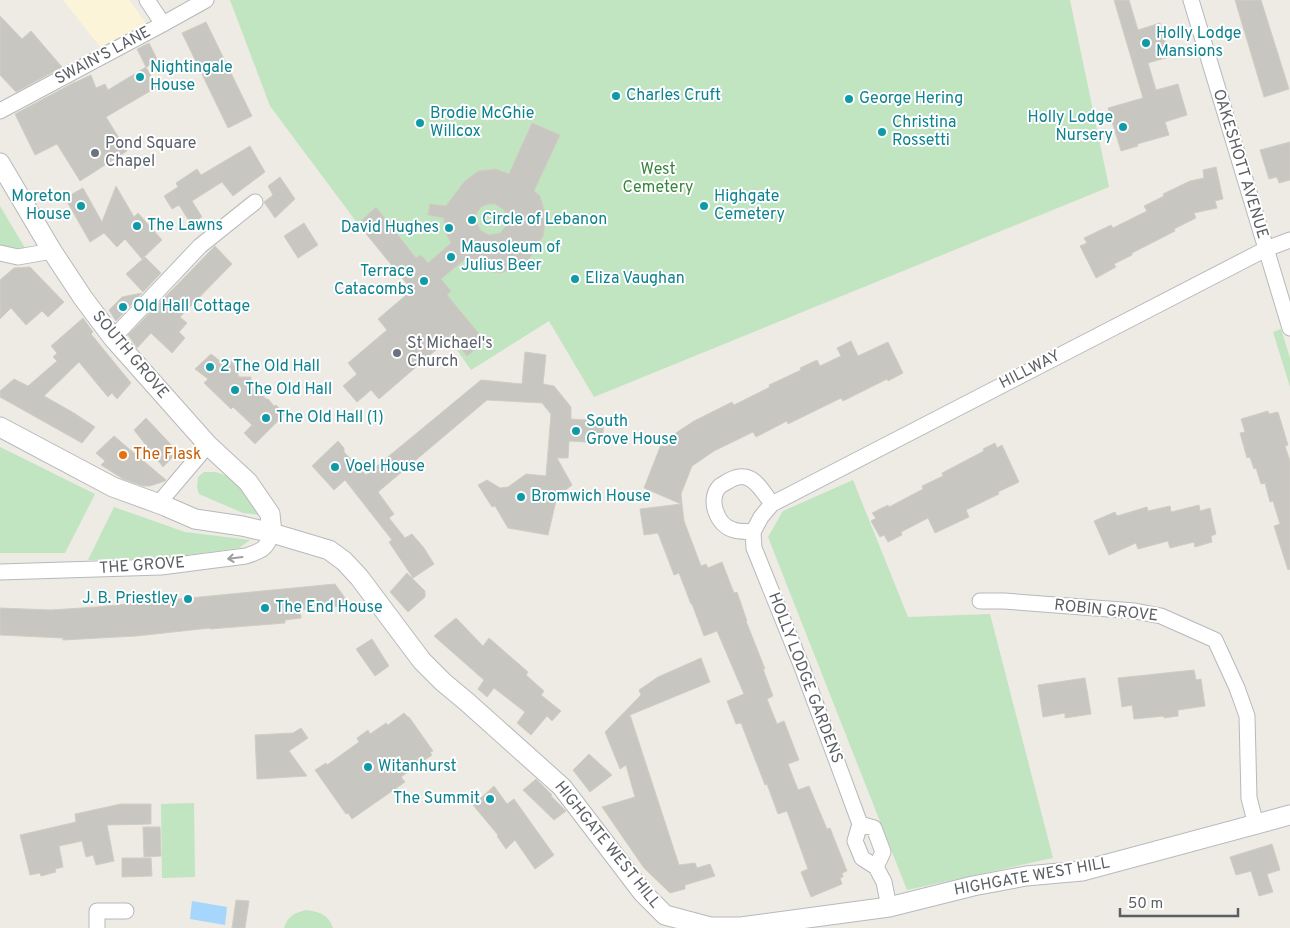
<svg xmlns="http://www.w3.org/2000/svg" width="1290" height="928" font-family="Overpass,sans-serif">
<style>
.commercial{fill:#fcf4d9}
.green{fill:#c1e4c1}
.water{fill:#a6d6fb}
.building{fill:#c8c6c0;stroke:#d2cdc2;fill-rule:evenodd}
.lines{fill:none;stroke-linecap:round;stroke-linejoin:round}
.minor-casing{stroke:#b6b9bd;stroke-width:17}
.tertiary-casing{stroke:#b6b9bd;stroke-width:21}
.minor{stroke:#fff;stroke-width:15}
.tertiary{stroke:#fff;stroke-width:19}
.oneway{stroke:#9d9fa1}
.culture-dot{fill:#0f9aa8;stroke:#fff;stroke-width:2}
.worship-dot{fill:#6b7280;stroke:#fff;stroke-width:2}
.food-dot{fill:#e8710a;stroke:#fff;stroke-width:2}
.labels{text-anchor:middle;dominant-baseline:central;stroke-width:4;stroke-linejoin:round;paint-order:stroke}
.culture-label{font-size:16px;fill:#0d838f;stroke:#fff;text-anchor:start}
.street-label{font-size:16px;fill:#5b5f63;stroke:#fff}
.worship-label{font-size:16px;fill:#5b616d;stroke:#fff;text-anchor:start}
.park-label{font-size:16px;fill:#39843c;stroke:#fff}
.food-label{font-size:16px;fill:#c56008;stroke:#fff;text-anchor:start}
</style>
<rect width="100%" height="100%" fill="#edebe3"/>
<!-- commercial -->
<path class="commercial" d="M63,0H129L146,23L100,47Z"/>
<!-- green -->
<path class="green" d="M230,0H1070L1109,187L594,397L549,321L471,370L432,314L358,224L270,106Z
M0,206L25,248L21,249L0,245Z
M1281,329L1290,358V387L1273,332Z
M0,447L95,494L65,553H0Z
M204,472H216L235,479L260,515L243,513L199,494L197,487L198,477Z
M853,480L908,617L990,614L1053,858L907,890L768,537L783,511Z
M114,507L185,532L250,540L239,548L165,558L88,560Z
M194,803L195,877L162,878L161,804Z
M306,910C320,912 328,914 333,928H284C288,916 294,913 306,910Z"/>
<!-- water -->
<path class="water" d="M192,901L227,907L225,925L190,919Z"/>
<!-- building -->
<path class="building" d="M1114,0H1129L1138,30L1160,23L1169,57L1148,63L1156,90L1178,84L1187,115L1165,122L1169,135L1137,144L1138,146L1121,151L1108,108L1143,98Z
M1235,0H1261L1289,89L1264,97Z
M0,16L22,39L31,31L62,67L16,92L0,75Z
M206,22L252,116L228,128L182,33Z
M149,43L158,61L146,67L137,49Z
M146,67L157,87L106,117L127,151L80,181L57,144L35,155L15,114L75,82H76L91,75L96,88L105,84L108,90Z
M532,123L560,135L534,191L540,196L546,217L543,236L530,258L517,268L500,273L481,270L465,259L441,279L451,291L447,295L485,341L467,356L451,337L379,399L371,390L357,402L343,386L357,374L348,363L387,330L378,319L412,290L358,224L376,207L416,258L421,255L428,263L451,243L445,232L444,218L428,215L430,204L446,206L464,182L478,171L496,169L509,174ZM488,204H495L504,210L508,218L506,226L500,233L489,235L480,230L476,221V214L481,207Z
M1290,142V180L1279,183L1277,177L1269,179L1260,150Z
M250,146L265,172L233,196L222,182L192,201L202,217L191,224L179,205L172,209L164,196L178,187L176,183L197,169L201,175Z
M1216,167L1223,199L1215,201L1217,208L1194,213L1196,218L1174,229L1175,231L1132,253V255L1114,264L1116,267L1096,278L1080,246L1087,243L1084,238L1111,225L1113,228L1147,211L1144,206L1164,196L1163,194L1190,181L1204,178L1203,170Z
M280,177L295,199L275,218L264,202L273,195L268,186Z
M116,186L134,217L138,213L162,240L142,259L125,239L117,247L104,233L90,242L65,198L83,188L102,222Z
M304,223L318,245L298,258L284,236Z
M215,246L232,264L180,317L187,323L179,332L185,338L172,353L151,333L137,348L128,335Z
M145,257L161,273L143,292L126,274Z
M30,267L64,302L48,317L42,311L26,325L11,308L0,319V280L14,268Z
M142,293L116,321L109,310L122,297Z
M83,318L93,332L91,334L131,383L117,399L112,393L108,397L79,362L44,396L74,413L95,427L82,443L0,397V391L14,379L28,386L57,361L53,357L57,353L51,346Z
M851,341L858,356L888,342L903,373L888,381L887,379L843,401L841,398L788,424L787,421L756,437L753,432L714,451L692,466L681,494L684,521L701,566L706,564L708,568L722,562L734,593L737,592L747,621H746L765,669H763L773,696L767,699L777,724L784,721L799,760L788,764L798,790L809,786L827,829L830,828L847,871L842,873L843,877L840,878L842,884L811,897L801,872L808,869L787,811L778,814L767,784L765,785L741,723L736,724L727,701L744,694L717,631L704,636L692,604H691L679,573L674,575L658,533L644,535L640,509L681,504L644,488L662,442L694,421L732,402L734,405L770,387L769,385L801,370L800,368L817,360L820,366L841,356L837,348Z
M525,352L546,355L543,384L554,386L571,407V419L604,421L602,443L569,441L568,458H557L572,485L557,497L548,535L508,528L495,506L492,507L478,485L487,480L500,488L508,487L526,474L546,476L551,414L542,403L487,400L378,492L394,514L389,518L405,538L412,534L424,548L434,564L413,578L389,542L392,540L345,480L334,490L312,466L338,441L344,448V452L366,475L481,380L522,384Z
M211,354L224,364L232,361L239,377H251L250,388H257L266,399H268L274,406L276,405L285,414L255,444L244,433L252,425L233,407L231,409L204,383L208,379L195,369Z
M1268,411L1269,414L1278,412L1288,445L1285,446L1290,461V569L1288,570L1274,526L1280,524L1273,501L1270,502L1265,483L1261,484L1256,468L1254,469L1250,457L1247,458L1240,433L1245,432L1241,419Z
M146,418L178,452L163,467L134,430Z
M114,436L166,480L165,481L150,486H143L123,479L101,465L105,461L96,453Z
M995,443L997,448L1002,445L1019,482L998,492L999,494L966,510L969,517L935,533L928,518L901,532L902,535L888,542L884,535L880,537L871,521L876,518L872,513L888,505L889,507L923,489L922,486L943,476L942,473L984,451L983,449Z
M1199,505L1200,511L1210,508L1216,534L1211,536L1212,542L1195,547L1194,542L1170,548L1168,541L1138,549L1136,543L1109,555L1094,521L1115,512L1117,516L1147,507L1148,511L1170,506L1171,512Z
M407,573L425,591V597L408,612L390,592Z
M335,584L350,605L300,610L301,618L285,620V623L210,629V628L136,636L63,640V638L0,635V608L51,610L96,607Z
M456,618L483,646L489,638L528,672L526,675L544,691L541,695L561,711L552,721L547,716L531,735L517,723L525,712L494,688L487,697L478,689L484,680L434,636Z
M372,639L389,666L375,676L356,649Z
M701,658L710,682L630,715L679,865L695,863L697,868L710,864L715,876L685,885V889L670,893L644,868L602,807L635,797L626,765L620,769L605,732L641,695L639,690L658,677Z
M1194,670L1196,680L1201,679L1205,706L1178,710V716L1164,718V716L1134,719L1132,705L1122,707L1118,678Z
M1085,678L1091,714L1065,718V713L1043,717L1038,685Z
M404,713L408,717H409L433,751L430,752L432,755L401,777L405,782L352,819L348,813L346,814L315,770L326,763L327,765L359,742L357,738L368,730L370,734L386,723L388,725Z
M301,728L308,738L289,751L307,776L257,779L255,735L293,733Z
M589,754L612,775L590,792L573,770Z
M536,779L552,795L551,796L566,811L554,820L523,790Z
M494,786L507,804L514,799L554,855L535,869L515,840L506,849L497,836L498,835L473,805Z
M121,804H151V824L107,825L114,861L96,865L93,855L86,857L82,841L59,846L63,867L55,869L56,872L41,876L40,873L30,875L20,835L76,822L75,814Z
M143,827H160L161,856L144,857Z
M1272,844L1280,870L1267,874L1273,892L1259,896L1251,871L1236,875L1230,857Z
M122,858H151L152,876L122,877Z
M236,900L249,901L245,928H232Z"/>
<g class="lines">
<!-- minor casing -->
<g class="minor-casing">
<path id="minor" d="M147,0L163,24
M1191,0L1290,328
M0,111L163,24L206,0
M0,253L18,257L52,251
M113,338L200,246L255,202
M158,504L208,445
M753,532C747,531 740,532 734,530C717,526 707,499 720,486C723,484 727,482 730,480C734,478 741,476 745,477C757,479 765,495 772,504
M0,572L161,567L246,556C261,551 267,549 272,533
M980,601H1004L1135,611L1161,616L1215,640L1237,688L1247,716L1249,798L1256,825
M860,824L874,828L883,852L876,867
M889,907L884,882L876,867L862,858L855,841L860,824L802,667L754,548L753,532L761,517L772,504L1266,249L1290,240
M97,928V911H126"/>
</g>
<!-- tertiary casing -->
<g class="tertiary-casing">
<path id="tertiary" d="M0,163L52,251L83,298L113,338L208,445L248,482L270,514L272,533
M0,427L113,487L165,506L195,519L242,526L272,533L329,550L344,561L359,577L422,661L443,682L467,702L562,787L643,893L665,915L710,927H741L889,907L973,886L1026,876L1082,871L1290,815"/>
</g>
<!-- minor -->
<use href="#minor" class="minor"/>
<!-- tertiary -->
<use href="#tertiary" class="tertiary"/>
</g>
<!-- one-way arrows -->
<defs><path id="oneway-shaft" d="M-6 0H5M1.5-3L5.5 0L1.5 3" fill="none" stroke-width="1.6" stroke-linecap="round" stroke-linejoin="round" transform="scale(1.25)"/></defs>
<use class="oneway" href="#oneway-shaft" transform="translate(235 558) rotate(173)"/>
<!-- markers -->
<g class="culture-dot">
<circle cx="1146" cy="43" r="5"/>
<circle cx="140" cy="77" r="5"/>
<circle cx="616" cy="96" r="5"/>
<circle cx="849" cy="99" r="5"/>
<circle cx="420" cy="123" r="5"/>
<circle cx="1123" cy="127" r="5"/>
<circle cx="882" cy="132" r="5"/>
<circle cx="81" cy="206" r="5"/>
<circle cx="704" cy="206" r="5"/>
<circle cx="472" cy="220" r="5"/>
<circle cx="137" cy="226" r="5"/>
<circle cx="449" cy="228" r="5"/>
<circle cx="451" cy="257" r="5"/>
<circle cx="575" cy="279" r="5"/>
<circle cx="424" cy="281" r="5"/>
<circle cx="123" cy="307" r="5"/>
<circle cx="210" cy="367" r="5"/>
<circle cx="235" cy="390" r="5"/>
<circle cx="266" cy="418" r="5"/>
<circle cx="576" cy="431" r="5"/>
<circle cx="335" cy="467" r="5"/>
<circle cx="521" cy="497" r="5"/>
<circle cx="188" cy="599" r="5"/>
<circle cx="265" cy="608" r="5"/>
<circle cx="368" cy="767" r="5"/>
<circle cx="490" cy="799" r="5"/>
</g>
<g class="worship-dot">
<circle cx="95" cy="153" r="5"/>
<circle cx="397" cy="353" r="5"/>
</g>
<circle class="food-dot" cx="123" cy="455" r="5"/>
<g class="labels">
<!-- culture labels -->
<g class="culture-label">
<text x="1156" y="34">Holly Lodge<tspan x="1156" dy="18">Mansions</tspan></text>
<text x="150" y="68">Nightingale<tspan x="150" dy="18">House</tspan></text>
<text x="626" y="96">Charles Cruft</text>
<text x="859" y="99">George Hering</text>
<text x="430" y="114">Brodie McGhie<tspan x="430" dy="18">Willcox</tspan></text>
<text x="1113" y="118" text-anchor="end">Holly Lodge<tspan x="1113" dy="18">Nursery</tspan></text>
<text x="892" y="123">Christina<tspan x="892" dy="18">Rossetti</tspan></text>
<text x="71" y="197" text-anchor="end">Moreton<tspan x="71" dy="18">House</tspan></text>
<text x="714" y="197">Highgate<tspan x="714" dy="18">Cemetery</tspan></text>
<text x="482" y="220">Circle of Lebanon</text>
<text x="147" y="226">The Lawns</text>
<text x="439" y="228" text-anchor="end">David Hughes</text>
<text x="461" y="248">Mausoleum of<tspan x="461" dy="18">Julius Beer</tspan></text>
<text x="414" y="272" text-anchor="end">Terrace<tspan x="414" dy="18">Catacombs</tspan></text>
<text x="585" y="279">Eliza Vaughan</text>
<text x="133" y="307">Old Hall Cottage</text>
<text x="220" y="367">2 The Old Hall</text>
<text x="245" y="390">The Old Hall</text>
<text x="276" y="418">The Old Hall (1)</text>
<text x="586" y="422">South<tspan x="586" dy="18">Grove House</tspan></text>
<text x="345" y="467">Voel House</text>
<text x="531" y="497">Bromwich House</text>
<text x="178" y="599" text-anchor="end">J. B. Priestley</text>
<text x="275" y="608">The End House</text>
<text x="378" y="767">Witanhurst</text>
<text x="480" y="799" text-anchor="end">The Summit</text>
</g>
<!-- street labels -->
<g class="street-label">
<text transform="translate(103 56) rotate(-28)">SWAIN'S LANE</text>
<text transform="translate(1240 164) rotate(73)">OAKESHOTT AVENUE</text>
<text transform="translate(130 355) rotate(50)">SOUTH GROVE</text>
<text transform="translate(1030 370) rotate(-27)">HILLWAY</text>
<text transform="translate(142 566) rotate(-4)">THE GROVE</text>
<text transform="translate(1106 611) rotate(6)">ROBIN GROVE</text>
<text transform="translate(805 678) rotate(69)">HOLLY LODGE GARDENS</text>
<text transform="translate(607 845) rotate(51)">HIGHGATE WEST HILL</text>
<text transform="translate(1032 877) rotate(-10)">HIGHGATE WEST HILL</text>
</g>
<!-- worship labels -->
<g class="worship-label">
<text x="105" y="144">Pond Square<tspan x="105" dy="18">Chapel</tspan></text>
<text x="407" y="344">St Michael's<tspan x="407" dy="18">Church</tspan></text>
</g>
<!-- park labels -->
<g class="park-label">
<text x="658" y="170">West<tspan x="658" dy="18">Cemetery</tspan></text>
</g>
<!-- food labels -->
<g class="food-label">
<text x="133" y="455">The Flask</text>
</g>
</g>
<!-- scale -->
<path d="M1120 908v8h118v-8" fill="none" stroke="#5b5f63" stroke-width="2.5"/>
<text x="1128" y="908" font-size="15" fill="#5b5f63" stroke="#ffffff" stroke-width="4" paint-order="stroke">50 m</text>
</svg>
